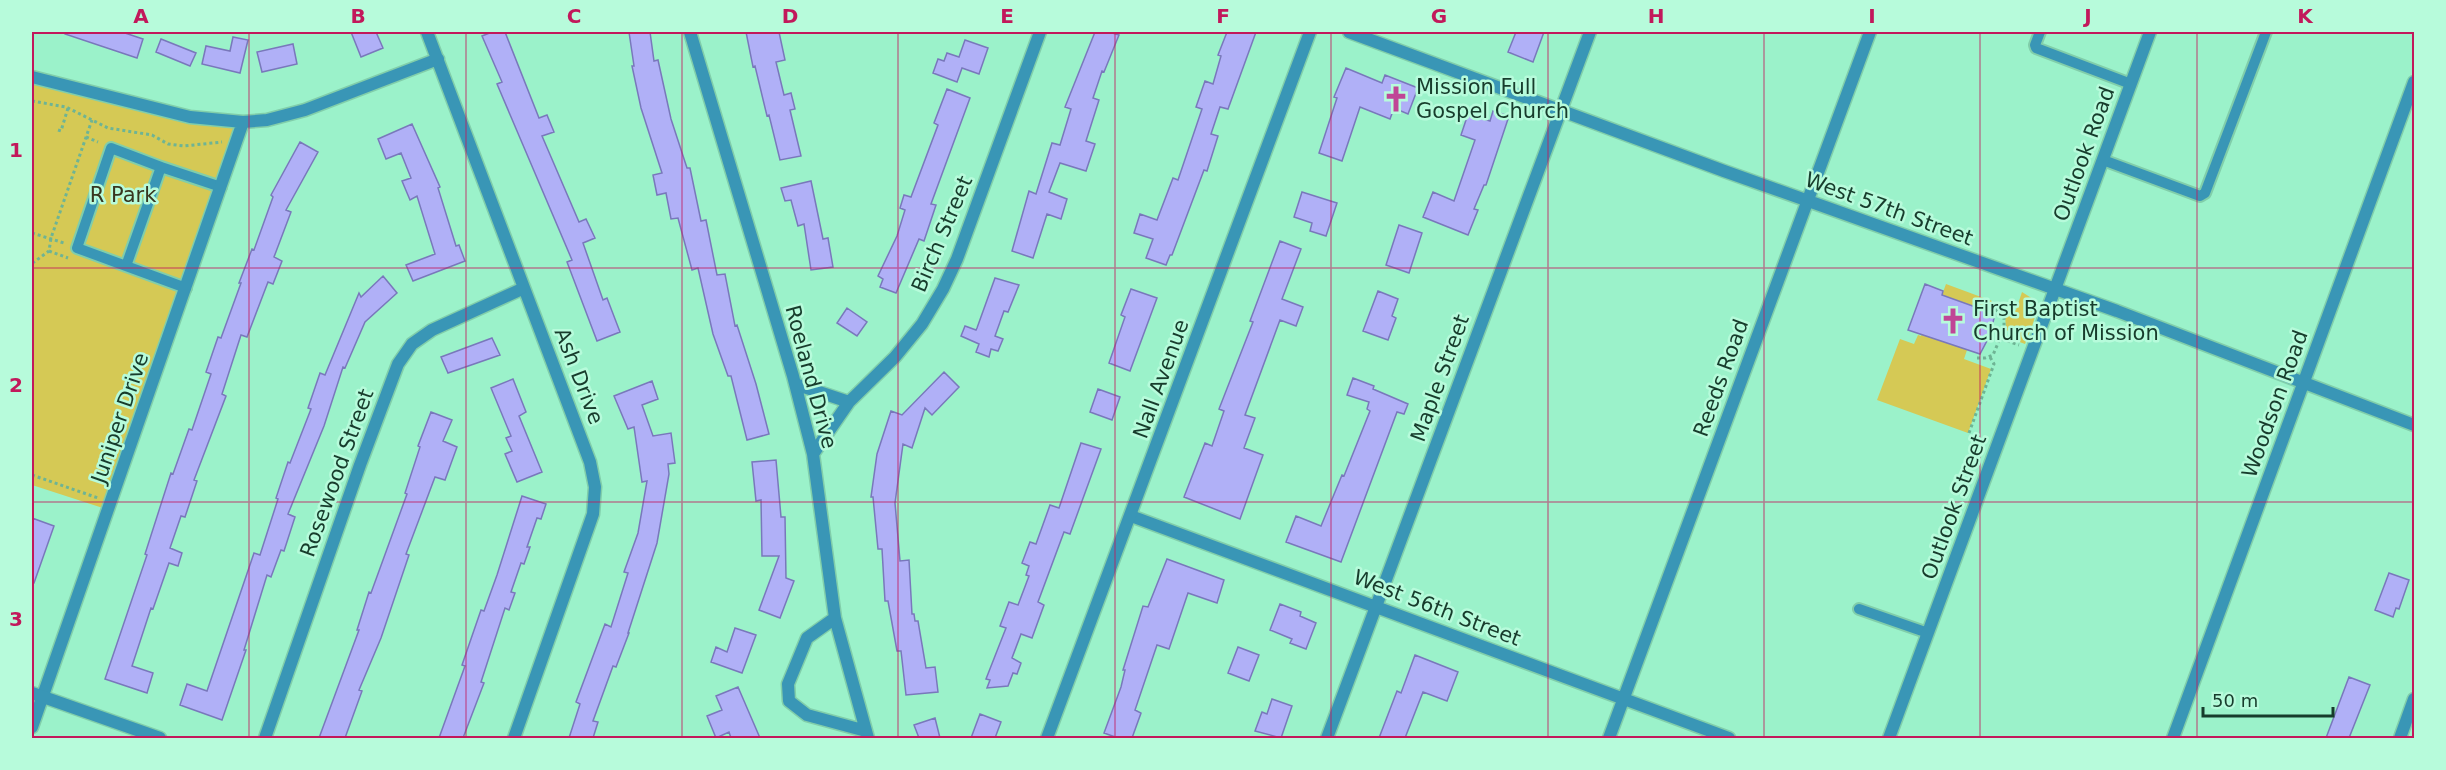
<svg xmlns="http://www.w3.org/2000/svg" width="2446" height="770" font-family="'DejaVu Sans',sans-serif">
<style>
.green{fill:#d5c955}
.building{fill:#b0b0f7;stroke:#7978bb;stroke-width:1.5}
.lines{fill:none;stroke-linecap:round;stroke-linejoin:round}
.service-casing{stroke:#81ceaa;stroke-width:14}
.minor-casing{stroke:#81ceaa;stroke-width:15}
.tertiary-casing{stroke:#81ceaa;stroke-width:15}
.path{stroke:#6eb494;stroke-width:3;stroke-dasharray:3 3;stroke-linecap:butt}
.service{stroke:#3996b6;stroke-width:10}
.minor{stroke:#3996b6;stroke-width:12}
.tertiary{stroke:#3996b6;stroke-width:12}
.grid{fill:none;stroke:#c2185b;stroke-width:1.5;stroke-opacity:0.55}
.labels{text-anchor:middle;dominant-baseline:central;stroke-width:5;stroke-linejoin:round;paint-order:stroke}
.poi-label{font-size:21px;fill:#173c2c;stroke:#b7fbdb;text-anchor:start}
.street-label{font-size:21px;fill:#173c2c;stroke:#b7fbdb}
.park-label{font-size:21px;fill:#38361f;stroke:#b7fbdb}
.neatline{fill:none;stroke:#c2185b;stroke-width:2}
.grid-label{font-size:20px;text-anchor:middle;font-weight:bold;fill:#c2185b}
</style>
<rect width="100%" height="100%" fill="#9bf2ca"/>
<!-- green -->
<path class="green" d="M32,82L243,122L109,510L32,485Z
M1946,284L1992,301L1988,312L1942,295Z
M2022,292L2033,299C2040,314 2030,330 2025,344L2017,341L2019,335L2006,330L2005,314L1995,306L1996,303L2016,310Z
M1922,333L1967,350L1964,359L1991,369L1968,433L1877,400L1900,339L1914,344L1918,335L1921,336Z"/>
<!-- building -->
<path class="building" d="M65,32H122L143,39L137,58L65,34Z
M351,32H376L383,48L361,57Z
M492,32H505L539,118L547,115L554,132L542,136L579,222L586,219L595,238L583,243L603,300L607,298L620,332L597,341L567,262L572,260L497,84L502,82L482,36Z
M629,32H650L654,61L658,60L671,119L687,168H690L701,221L706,220L717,275L725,274L735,326L737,325L756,384L769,434L747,440L731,376H728L713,334L698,268L692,270L678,218L671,219L666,193L657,195L653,175L662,173L641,108L632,66H634Z
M746,32H779L785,60L776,62L784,95L791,93L795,109L790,110L801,156L780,160L769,115L767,116L755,66L753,67Z
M1095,32H1109L1119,35L1104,72L1102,71L1093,98L1099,100L1086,141L1095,144L1086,171L1060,163L1049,192L1067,199L1061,219L1047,214L1033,258L1012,251L1029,191L1036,194L1052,143L1060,145L1071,109L1065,107Z
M1227,32H1256L1228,109L1220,107L1211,134L1218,136L1207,171L1204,170L1172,255H1170L1166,265L1146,258L1153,239L1134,233L1140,214L1157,220L1173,178L1178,180L1202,109L1196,107L1205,81L1213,84L1221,56L1218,55Z
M1516,32H1544L1533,62L1508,52Z
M233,37L248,40L240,73L202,64L206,46L230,51Z
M161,39L196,53L190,66L156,52Z
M965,40L988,48L979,74L962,68L957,82L933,73L938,59L944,61L947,53L959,57Z
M293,44L297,64L262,72L257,52Z
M1346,68L1382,83L1385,75L1418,88L1408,114L1394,108L1390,119L1360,107L1342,161L1319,153L1337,98L1334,97Z
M947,89L970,98L931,204L936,205L924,241L919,239L896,293L880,287L883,279L878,276L897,236L905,210L900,208L904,195L911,197L938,125L934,123Z
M1493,111L1509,116L1486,185H1484L1474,209L1478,210L1468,235L1423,217L1433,192L1454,201L1475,140L1461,135L1468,114L1490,121Z
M412,124L440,187L438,188L456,246L459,245L465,261L413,281L406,265L435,254L417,196L410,200L402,181L411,178L401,153L386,159L378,139Z
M300,142L318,152L286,210L291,212L274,257L282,261L273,284L268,282L247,337L241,335L222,394L226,396L194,480L197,481L185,517L181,516L170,548L182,553L178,566L169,563L153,609L151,608L132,666L153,673L147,693L105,679L147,555L145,554L171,473L173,474L189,429L192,430L211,374L206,372L218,337L221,338L241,283H239L252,249L254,250L273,197L271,195Z
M811,181L823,239L828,238L833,267L811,270L804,224L798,226L791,200L785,201L781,188Z
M1302,192L1337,203L1326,236L1310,231L1312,223L1294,217Z
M1399,225L1422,233L1409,273L1386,265Z
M1280,241L1301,249L1282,299L1303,307L1296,326L1280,320L1245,415L1255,418L1244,448L1263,455L1240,519L1184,497L1205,443L1212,446L1224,411L1219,409L1253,322L1250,321Z
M383,276L397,293L365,322L345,368L343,367L324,426L288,514L295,517L284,551L281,550L271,577L267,575L244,650H246L222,720L180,705L187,684L207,691L254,553L260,555L278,499L276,498L288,462L290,463L311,409L308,408L320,373L325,375L359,293L361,297Z
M995,278L1019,285L1008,312L1004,311L995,336L1003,339L998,351L991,349L989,357L976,352L979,344L961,336L965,326L976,330L977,328Z
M1925,284L1943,291L1942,295L1995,314L1990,335L1980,354L1908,330Z
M1131,289L1157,298L1130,371L1109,363L1125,317L1121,315Z
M1378,291L1398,299L1392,316L1396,318L1388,340L1363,331Z
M847,308L867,322L857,336L837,323Z
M492,338L500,355L448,373L441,357Z
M944,372L959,387L932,415L925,408L912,448L903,444L895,503L900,561L909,560L912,614H914L915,621H918L926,668L935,667L938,692L906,695L901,651H897L888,601H885L882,549H878L873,497H871L877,454L891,411L902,415Z
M1353,378L1374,386L1373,389L1408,404L1404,414L1397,412L1341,562L1286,542L1296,516L1321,526L1342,475L1344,476L1370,411L1367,409L1369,402L1347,395Z
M513,379L526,412L519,416L542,472L517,482L505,454L512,451L506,438L511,436L491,388Z
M652,381L658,399L642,405L653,436L671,433L675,463L668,464L669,474L657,543L628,633H629L616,667L613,666L593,721L598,722L593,738H569L580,704L576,702L605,624L611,627L628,573L624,572L638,533L647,481L642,482L634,427L628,429L614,396Z
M1098,389L1120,397L1112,420L1090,412Z
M431,412L452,420L443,441L457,447L445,480L435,477L406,554L409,555L381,638L359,690L362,691L345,738H319L359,630H357L369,592L371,593L407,494L405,493L420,447L418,446Z
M1081,443L1101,449L1070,534L1064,532L1038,602L1044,605L1032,638L1021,634L1012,658L1021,663L1017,674L1013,673L1008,686L987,688L990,680L986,679L1006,628L1000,626L1009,602L1018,605L1029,576L1026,575L1029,566L1022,563L1030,542L1036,544L1050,505L1059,508Z
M776,460L781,517H785L786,578L794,581L780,618L759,610L779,556H762L761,500L756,501L752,462Z
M522,496L546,504L541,519L537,518L527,547H530L524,564L521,563L511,592L515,593L509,610L505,608L481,682L484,683L463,738H439L465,666L462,665L481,610L484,611L497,575Z
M32,518L54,526L34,583H32Z
M1167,559L1224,580L1217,603L1188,593L1169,649L1157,645L1135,710L1141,713L1132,738H1118L1104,733L1121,687L1125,670H1123L1143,606L1148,607Z
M2389,573L2409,580L2399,609L2396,608L2393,617L2375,610Z
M1280,604L1301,612L1300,616L1316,623L1306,649L1290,643L1292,639L1270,630Z
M735,628L756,635L742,673L711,662L716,647L727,652Z
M1238,647L1259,655L1249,681L1228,673Z
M1415,655L1458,672L1447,701L1423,692L1405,738H1379L1397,691L1401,693Z
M2349,677L2370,685L2349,738H2326Z
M738,687L760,738H731L729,732L716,738L707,716L722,710L716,696Z
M1272,699L1292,706L1281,738L1255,731L1262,712L1267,714Z
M980,714L1001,722L995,738H971Z
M935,718L940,738H919L914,725Z"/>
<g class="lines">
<!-- service casing -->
<g class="service-casing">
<path id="service" d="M2040,32L2035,45L2036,48L2131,84
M2103,160L2200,196L2205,193L2266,32
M126,266L77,248L111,148L161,167
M186,288L126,266L161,167L221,187
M1859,609L1928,633"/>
</g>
<!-- minor casing -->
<g class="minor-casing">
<path id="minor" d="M427,32L590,462L595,487L593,514L514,738
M690,32L793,376L813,454L835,618L868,738
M1349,32L1724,171L2117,311L2414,425
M32,77L190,117L243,122L267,120L305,110L438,59
M795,384L849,402
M813,454L849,402L895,357L922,324L943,289L957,259L1040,32
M1131,516L1729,738
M835,618L807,638L788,684L789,701L807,715L866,731
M32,727L243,122
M265,738L360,465L398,364L412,344L432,330L524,288
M1327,738L1590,32
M1609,738L1870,32
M1889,738L2150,32
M2173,738L2414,82
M2400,738L2414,699"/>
</g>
<!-- tertiary casing -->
<g class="tertiary-casing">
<path id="tertiary" d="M32,693L160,738
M1047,738L1310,32"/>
</g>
<!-- path -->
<path class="path" d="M32,101L66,107L108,128L152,135L168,144L184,146L222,142
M58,130L61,131L68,108
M86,137L98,142
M32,233L64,243
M49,251L68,258
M32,262H34L49,251L51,238L92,120
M1990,335L2019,345
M1977,358H1985L1993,355L2004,329V316L1992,307L1994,302
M1969,433L1994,364L1990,357
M32,475L98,498"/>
<!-- service -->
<use href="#service" class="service"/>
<!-- minor -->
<use href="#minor" class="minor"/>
<!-- tertiary -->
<use href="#tertiary" class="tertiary"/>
</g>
<!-- grid -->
<path class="grid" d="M249,32V738M466,32V738M682,32V738M898,32V738M1115,32V738M1331,32V738M1548,32V738M1764,32V738M1980,32V738M2197,32V738M32,268H2414M32,502H2414"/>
<!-- icons -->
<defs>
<g id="church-bare" transform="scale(2.07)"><path d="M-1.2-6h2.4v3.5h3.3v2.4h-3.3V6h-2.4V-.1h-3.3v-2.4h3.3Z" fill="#c04596" stroke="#b7fbdb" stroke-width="2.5" paint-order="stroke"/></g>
</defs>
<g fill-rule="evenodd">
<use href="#church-bare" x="1396" y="99"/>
<use href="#church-bare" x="1953" y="321"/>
</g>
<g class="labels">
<!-- poi labels -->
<g class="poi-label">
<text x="1416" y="87">Mission Full<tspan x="1416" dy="24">Gospel Church</tspan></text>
<text x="1973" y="309">First Baptist<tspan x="1973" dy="24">Church of Mission</tspan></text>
</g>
<!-- street labels -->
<g class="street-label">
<text transform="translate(2084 154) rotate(-70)">Outlook Road</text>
<text transform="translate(1889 209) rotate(20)">West 57th Street</text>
<text transform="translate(942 234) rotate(-67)">Birch Street</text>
<text transform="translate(579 376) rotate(69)">Ash Drive</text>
<text transform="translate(811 377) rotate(75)">Roeland Drive</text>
<text transform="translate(1440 378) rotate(-70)">Maple Street</text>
<text transform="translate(1721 378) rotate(-70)">Reeds Road</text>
<text transform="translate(1161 379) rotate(-70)">Nall Avenue</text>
<text transform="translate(2275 404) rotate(-70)">Woodson Road</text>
<text transform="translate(120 418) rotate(-71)">Juniper Drive</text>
<text transform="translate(337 473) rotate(-70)">Rosewood Street</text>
<text transform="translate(1954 507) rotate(-70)">Outlook Street</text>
<text transform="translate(1437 608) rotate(21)">West 56th Street</text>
</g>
<!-- park labels -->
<g class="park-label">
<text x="123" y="195">R Park</text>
</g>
</g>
<!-- border -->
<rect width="2446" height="770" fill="none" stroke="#b7fbdb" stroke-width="66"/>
<!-- scale -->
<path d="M2203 707v9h130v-9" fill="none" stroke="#173c2c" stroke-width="3"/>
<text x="2212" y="707" font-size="18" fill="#173c2c" stroke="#b7fbdb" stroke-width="4.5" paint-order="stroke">50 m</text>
<rect x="33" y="33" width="2380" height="704" class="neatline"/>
<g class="grid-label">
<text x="141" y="23">A</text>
<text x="358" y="23">B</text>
<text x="574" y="23">C</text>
<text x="790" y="23">D</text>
<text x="1007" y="23">E</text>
<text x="1223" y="23">F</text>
<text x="1439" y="23">G</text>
<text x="1656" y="23">H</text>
<text x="1872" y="23">I</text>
<text x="2088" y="23">J</text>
<text x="2305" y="23">K</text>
<text x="16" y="157">1</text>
<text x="16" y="392">2</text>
<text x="16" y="626">3</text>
</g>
</svg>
